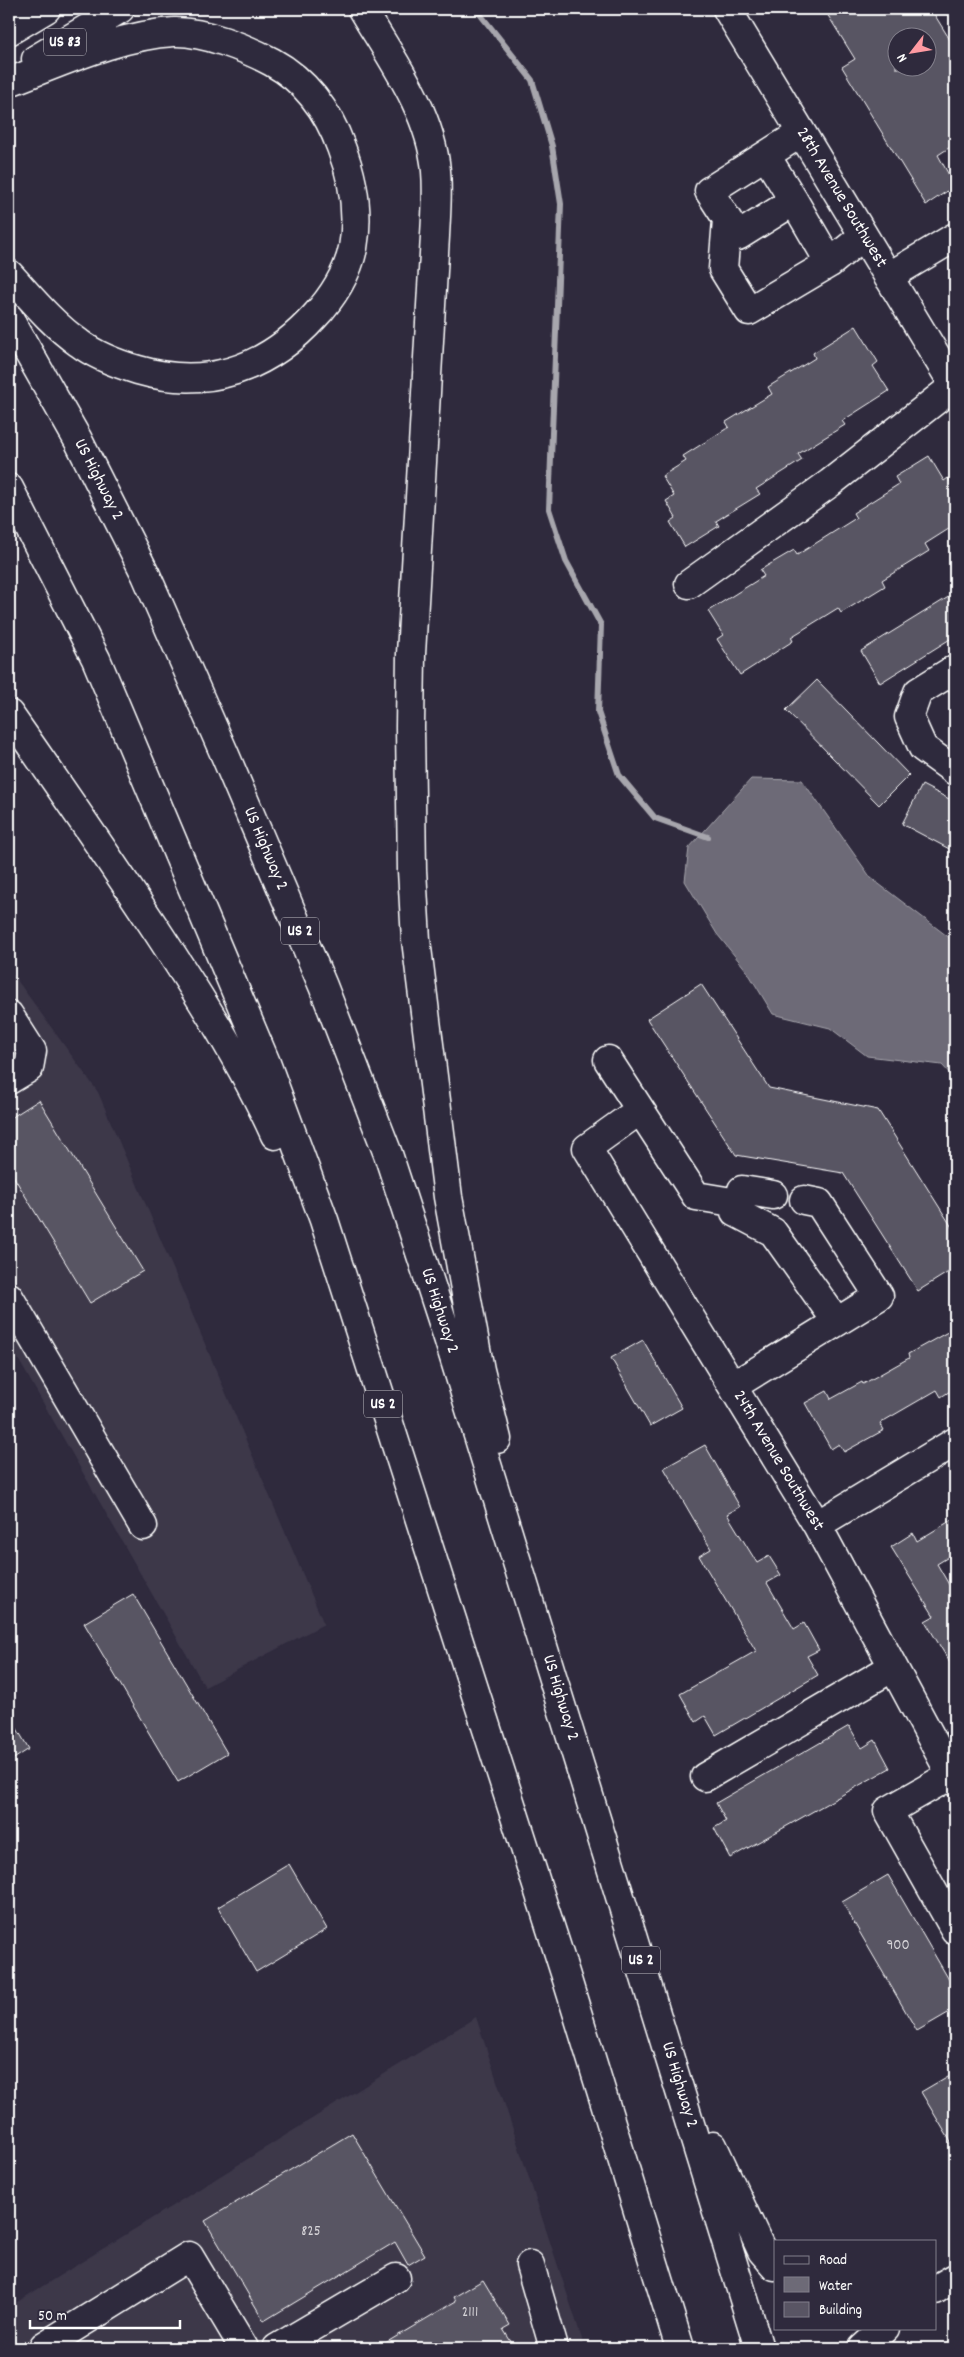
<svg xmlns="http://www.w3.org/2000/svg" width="964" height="2357" font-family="Dekko,sans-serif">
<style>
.built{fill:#3c3749}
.water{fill:#6d6a77;stroke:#a7a6ad}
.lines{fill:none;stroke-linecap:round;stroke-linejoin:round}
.stream{stroke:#a7a6ad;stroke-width:6}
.building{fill:#595564;stroke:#fff;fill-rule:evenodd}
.minor-casing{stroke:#fff;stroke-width:31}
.highway-casing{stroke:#fff;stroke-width:31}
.minor{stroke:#2f2a3d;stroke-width:28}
.highway{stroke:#2f2a3d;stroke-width:28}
.labels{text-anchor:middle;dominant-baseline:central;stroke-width:4;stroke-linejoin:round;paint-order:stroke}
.number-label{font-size:15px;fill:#d6d4d8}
.shield{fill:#2f2a3d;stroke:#c1bfc5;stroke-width:1}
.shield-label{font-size:16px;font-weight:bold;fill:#fff}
.street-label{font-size:18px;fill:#fff;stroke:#2f2a3d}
</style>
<rect width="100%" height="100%" fill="#2f2a3d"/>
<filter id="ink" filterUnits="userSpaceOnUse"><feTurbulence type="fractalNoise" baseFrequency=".02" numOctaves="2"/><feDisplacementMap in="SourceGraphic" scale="10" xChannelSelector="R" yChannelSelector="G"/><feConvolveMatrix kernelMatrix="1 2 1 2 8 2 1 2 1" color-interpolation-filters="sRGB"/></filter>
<g filter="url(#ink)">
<!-- built -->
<path class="built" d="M9,969L98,1092L324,1624L205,1687L9,1343Z
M476,2017L585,2348H9V2307Z"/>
<!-- water -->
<path class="water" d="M751,779L802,780L871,878L955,942V1079L942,1065L867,1056L830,1028L773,1014L747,971L717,934L685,881L689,848Z"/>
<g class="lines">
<!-- stream -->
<path class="stream" d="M476,9L532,80L552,146L561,204L549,509L566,561L601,625L598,712L619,775L655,818L708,837"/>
</g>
<!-- building -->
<path class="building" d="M824,9H931L955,48V144L938,155L955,186L926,205L842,67L855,59ZM896,38H926V68H896Z
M856,326L878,362L873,366L889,391L842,421L845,425L798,454L802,460L756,489L760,494L716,521L719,526L685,547L670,522L676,518L666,501L674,496L662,476L686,461L683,456L729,427L726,422L772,394L768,387L815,358L813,353Z
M929,456L944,481L948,478L955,490V525L925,544L929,551L882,580L885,586L841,613L838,608L791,637L793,641L740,675L717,639L723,635L708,611L764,576L760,570L794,550L797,555L856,518L853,513L899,484L895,477Z
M955,593V636L880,683L861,651Z
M817,680L909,775L879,805L786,710Z
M922,785L955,802V852L902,824Z
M701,984L769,1088L878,1110L955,1232V1268L918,1291L843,1173L736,1155L647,1019Z
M39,1100L143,1271L90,1303L9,1169V1119Z
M955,1328V1388L941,1397L937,1390L880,1423L884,1430L844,1452L839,1444L831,1449L805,1403L827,1391L831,1399L862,1382L863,1384L909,1358L908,1354Z
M643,1340L682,1408L650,1426L611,1358Z
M705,1445L740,1507L727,1514L757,1563L769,1556L781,1575L767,1583L794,1629L804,1623L819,1650L807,1656L818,1675L716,1735L705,1716L696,1722L680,1694L756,1651L699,1556L711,1549L664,1468Z
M955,1518V1553L937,1564L955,1595V1671L925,1621L934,1616L891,1547L913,1533L917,1541Z
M133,1594L227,1753L178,1782L84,1623Z
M9,1715L29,1749L9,1762Z
M849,1726L862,1748L875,1740L890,1768L730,1858L714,1828L726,1821L716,1803Z
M289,1864L327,1929L256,1972L218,1907Z
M888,1875L955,1990V2009L917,2031L842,1902Z
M955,2072V2149L921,2092Z
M352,2133L425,2255L408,2265L395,2242L264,2321L205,2221Z
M483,2280L510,2325L503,2329L515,2348H377L456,2301L454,2297Z"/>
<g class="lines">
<!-- minor casing -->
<g class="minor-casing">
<path id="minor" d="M727,9L955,387
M766,156L794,201L738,236L709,191L801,133
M794,201L830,263
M727,220L723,269L749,311L830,263L863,236
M888,277L955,237
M689,584L830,483L954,386
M955,669L918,692L909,717L923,748L955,771
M9,1015L32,1051L29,1068L9,1080
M608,1060L696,1196L738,1203
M640,1110L587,1148L817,1525L955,1782
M773,1195L742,1190L735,1212L773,1232L837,1322
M9,1297L143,1526
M733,1386L879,1296L819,1203L804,1200
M817,1525L955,1442
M951,1775L888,1811L955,1930
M705,1777L893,1667
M530,2265L554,2348
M936,2289L955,2278
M44,2346L189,2256L244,2348
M277,2348L396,2278"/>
</g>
<!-- highway casing -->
<g class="highway-casing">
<path id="highway" d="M362,9C391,58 431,112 436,171C438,193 436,215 435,236L411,654L410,727L412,870L416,940L448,1197L480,1370L497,1439
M9,31L46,9
M36,59L120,9
M9,82C60,63 119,35 174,32C203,31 246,48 272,62C305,80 328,111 341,147C353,178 359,214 353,248C348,273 332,298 315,316C267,369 207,390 138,370C118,364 96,356 79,343C52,324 31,298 9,274
M9,318L78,440L146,575L225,755L323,986L388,1154L448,1338L759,2348
M9,488L96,659L266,1063L324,1220L565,1973L680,2348
M9,714C58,784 106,854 153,925C197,992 242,1062 275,1135
M713,2146L762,2251L775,2266
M935,2290L936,2289
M863,2348L885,2328"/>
</g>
<!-- minor -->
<use href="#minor" class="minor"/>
<!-- highway -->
<use href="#highway" class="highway"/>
</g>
</g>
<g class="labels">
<!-- number labels -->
<g class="number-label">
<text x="898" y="1946">900</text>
<text x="311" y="2232">825</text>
<text x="470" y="2313">2111</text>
</g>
<!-- shield labels -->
<g class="shield">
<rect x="44" y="28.5" width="42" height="27" rx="4"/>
<rect x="281" y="917.5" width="38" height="27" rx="4"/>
<rect x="364" y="1390.5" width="38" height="27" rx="4"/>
<rect x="622" y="1946.5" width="38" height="27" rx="4"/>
</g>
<g class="shield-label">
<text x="65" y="42">US 83</text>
<text x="300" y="931">US 2</text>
<text x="383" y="1404">US 2</text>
<text x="641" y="1960">US 2</text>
</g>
<!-- street labels -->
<g class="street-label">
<text transform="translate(841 198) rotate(59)">28th Avenue Southwest</text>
<text transform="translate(98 480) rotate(63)">US Highway 2</text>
<text transform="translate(265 849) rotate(67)">US Highway 2</text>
<text transform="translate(439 1311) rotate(72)">US Highway 2</text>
<text transform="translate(778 1461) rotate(59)">24th Avenue Southwest</text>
<text transform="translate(560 1698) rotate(73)">US Highway 2</text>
<text transform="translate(679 2085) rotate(73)">US Highway 2</text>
</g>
</g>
<!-- margin -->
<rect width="964" height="2357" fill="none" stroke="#2f2a3d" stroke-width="30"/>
<rect x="15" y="15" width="934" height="2327" fill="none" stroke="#fff" stroke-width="2" filter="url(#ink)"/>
<!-- legend -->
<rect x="774" y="2240" width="162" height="90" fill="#2f2a3d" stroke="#827f8b"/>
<rect x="784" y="2256" width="25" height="8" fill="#2f2a3d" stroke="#827f8b"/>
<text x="819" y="2264" font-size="15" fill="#ffffff">Road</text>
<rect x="784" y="2277" width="25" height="15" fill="#6d6a77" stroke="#827f8b"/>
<text x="819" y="2290" font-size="15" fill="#ffffff">Water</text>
<rect x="784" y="2302" width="25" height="15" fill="#595564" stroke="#827f8b"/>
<text x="819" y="2314" font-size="15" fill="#ffffff">Building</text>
<!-- north arrow -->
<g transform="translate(912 52) rotate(239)"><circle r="24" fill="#2f2a3d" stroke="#827f8b"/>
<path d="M0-4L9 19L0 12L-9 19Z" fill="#ff9aa2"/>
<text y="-8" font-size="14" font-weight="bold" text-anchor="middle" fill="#ffffff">N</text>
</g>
<!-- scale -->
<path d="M30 2320v8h150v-8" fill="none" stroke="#ffffff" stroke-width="2.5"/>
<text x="38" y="2320" font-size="15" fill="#ffffff" stroke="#2f2a3d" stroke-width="4" paint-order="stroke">50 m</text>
</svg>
